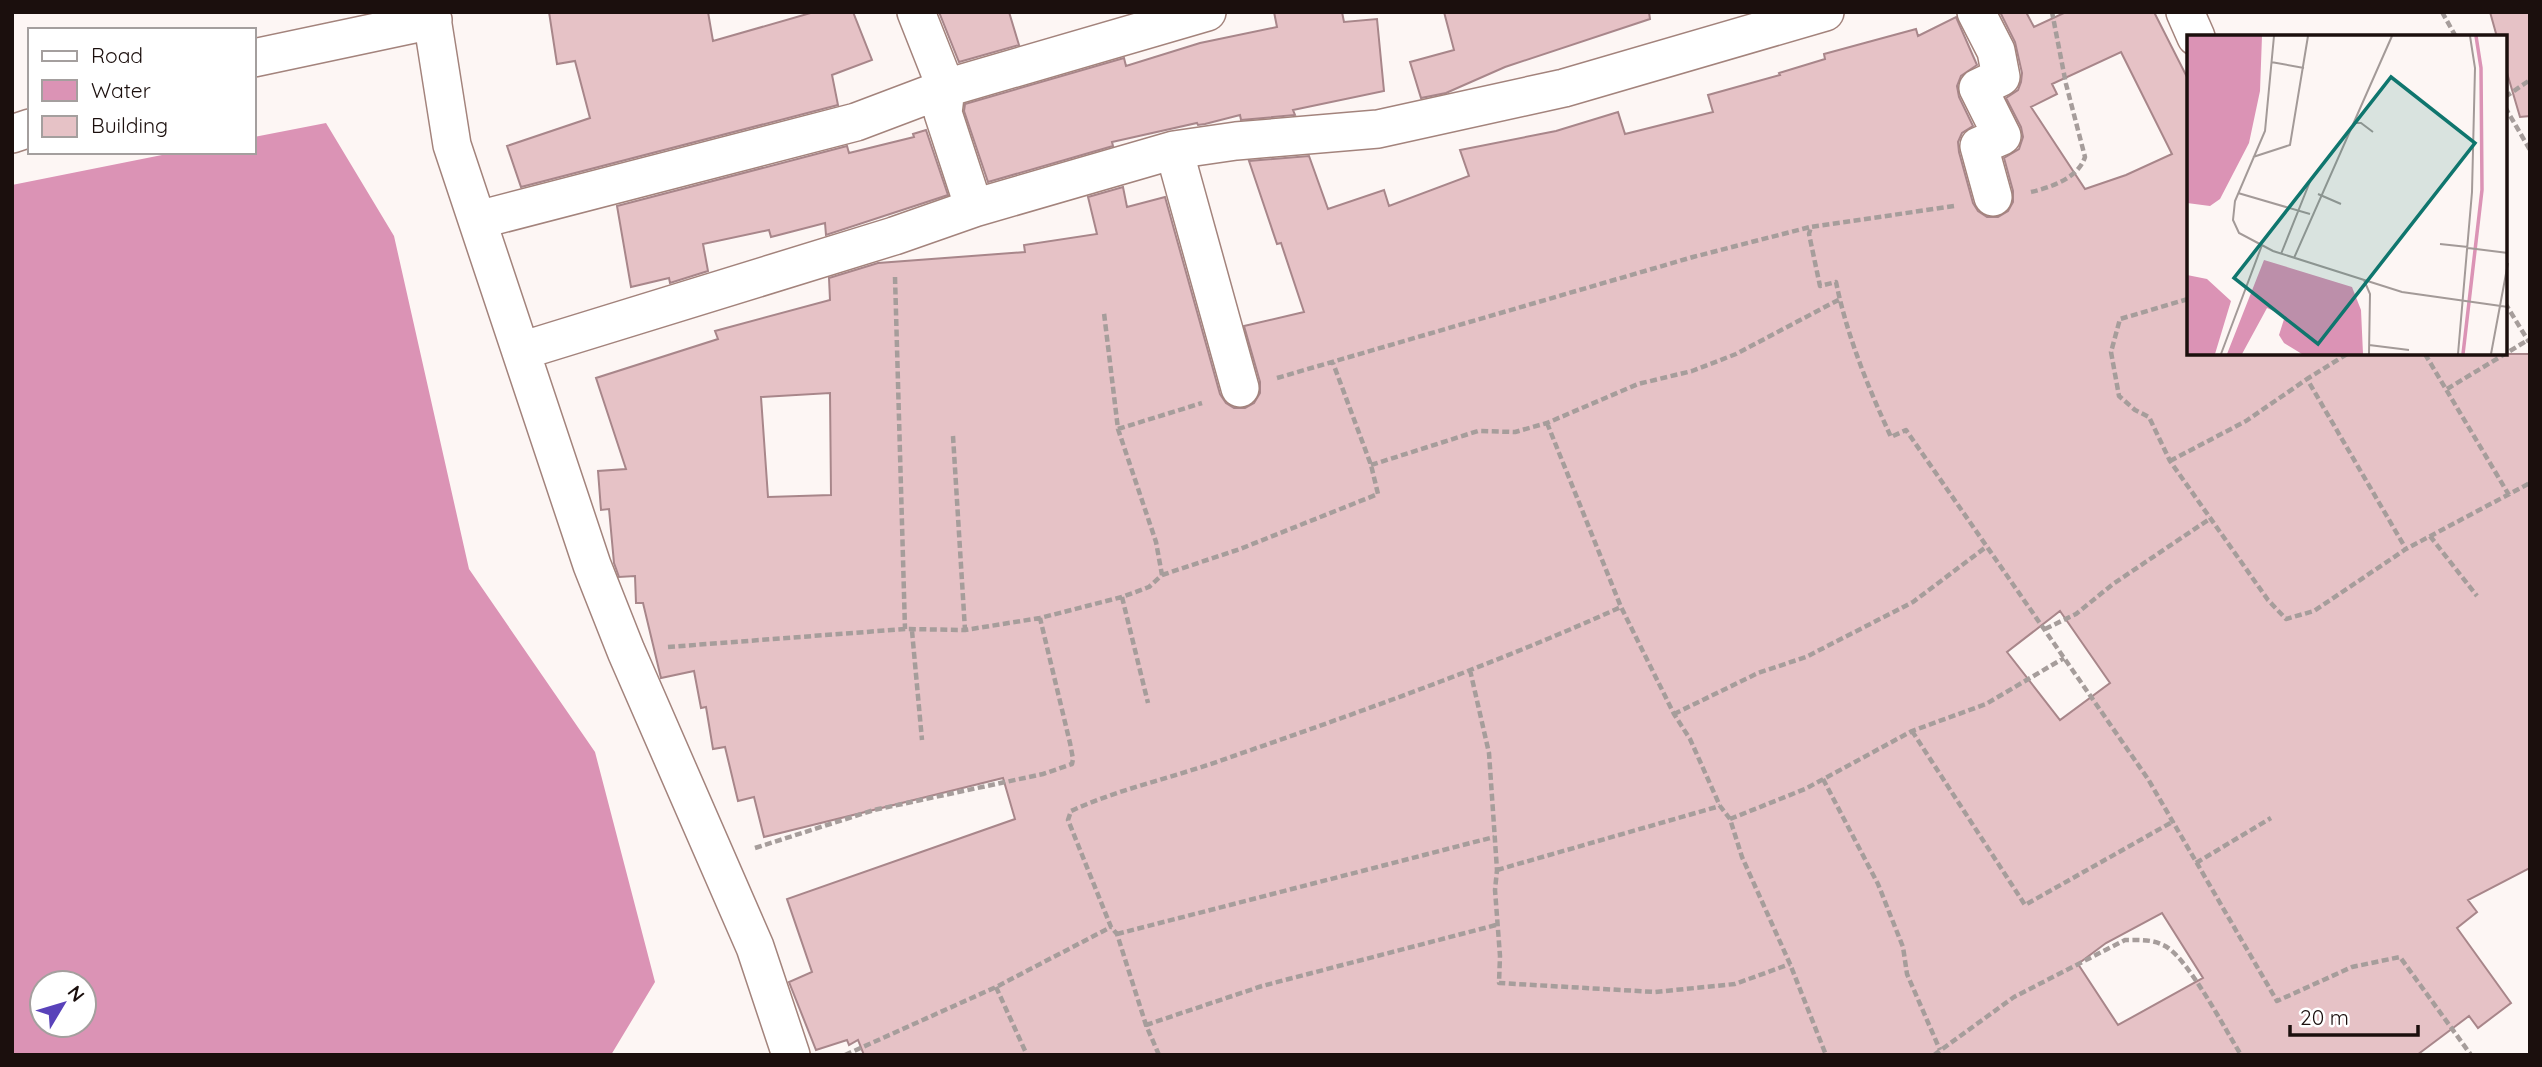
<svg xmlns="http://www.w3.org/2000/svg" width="2542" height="1067" font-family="Quicksand,sans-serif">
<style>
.water{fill:#db93b5;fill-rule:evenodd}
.building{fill:#e6c2c6;stroke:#a8868a;stroke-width:2;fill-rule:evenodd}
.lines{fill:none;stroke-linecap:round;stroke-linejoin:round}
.minor-casing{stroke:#a3837c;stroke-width:40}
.path{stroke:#a69d9b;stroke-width:4.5;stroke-dasharray:7 3.5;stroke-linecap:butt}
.minor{stroke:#fff;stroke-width:37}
.inset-river{fill:none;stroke:#db93b5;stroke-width:3.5}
.inset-road{fill:none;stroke:#a39a98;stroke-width:2}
.view{fill:#0f766e;fill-opacity:0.15;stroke:#0f766e;stroke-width:3.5}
.inset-edge{fill:none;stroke:#1b0f0d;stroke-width:3.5}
</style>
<rect width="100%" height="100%" fill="#fdf6f4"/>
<!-- water -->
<path class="water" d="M326,123L394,236L469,569L595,752L655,982L611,1055H12V185L177,152H254V137ZM42,983H84V1025H42Z"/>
<!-- building -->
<path class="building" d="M549,12H708L713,41L814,12H853L872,60L832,75L838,105L521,187L507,146L590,118L575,61L557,64Z
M939,12H1009L1019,45L959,62Z
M1274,12H1342L1344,22L1377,19L1384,91L1293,110L1295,115L1241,120L1240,115L1205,124L1198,125L1197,123L1112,142L1113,146L988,182L964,111L965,104L1124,58L1126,66L1200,43L1277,27Z
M1444,12H1649L1650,19L1505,67L1446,93L1421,98L1410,62L1454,50Z
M2000,12H2026L2034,27L2066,12H2154L2188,79V354H2530V868L2468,900L2477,912L2457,928L2511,1003L2478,1028L2469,1016L2417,1055H864L858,1040L849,1045L847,1040L816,1050L789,982L812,972L787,899L1015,819L1003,778L764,837L754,797L738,801L725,747L713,749L706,707L701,708L694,671L661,678L643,603H636L635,576L619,577L614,563L609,509L601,510L598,471L626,469L596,378L718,339L715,331L830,300L829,278L878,263L1025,252L1024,245L1097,234L1088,197L1123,187L1127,207L1165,197L1220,394L1226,403L1234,408H1245L1254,403L1260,393V382L1244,326L1304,312L1281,243L1277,244L1249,161L1309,156L1328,209L1384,190L1389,206L1469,176L1460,150L1556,131L1618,112L1625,134L1713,112L1708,95L1780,75L1779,73L1825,59L1824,54L1916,29L1918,36L1956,17L1977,65L1961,76L1957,86L1959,97L1973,126L1962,133L1958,142L1959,152L1973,203L1978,211L1987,217H1998L2008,211L2013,202V191L2004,158L2019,149L2023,137L2021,127L2006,98L2018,90L2021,82L2022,73L2015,42ZM2121,52L2172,154L2126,175L2085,189L2031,107L2057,94L2052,84ZM830,393L831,495L768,497L761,397ZM2060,611L2110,683L2060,720L2007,652ZM2162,913L2203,978L2118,1025L2078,964L2106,943Z
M2490,12H2530V116L2520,117L2505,66V37H2497Z
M926,130L948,195L826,235L825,223L771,237L769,230L703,244L708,271L670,283L669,278L631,287L617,206L847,146L849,153L914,137L913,134Z"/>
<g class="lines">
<!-- minor casing -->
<g class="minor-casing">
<path id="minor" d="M431,12L452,145L592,565L626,651L755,947L791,1055
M916,12L946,88L943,113L974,208
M1976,12L1996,51L2001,77L1978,88L2002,136L1979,146L1993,197
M2185,12L2196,37
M254,58L433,20
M12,134L30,128
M1174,150L1240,388
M478,220L856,122L946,88L1207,12
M521,351L894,236L974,208L1174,150L1236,141L1378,129L1564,88L1825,12"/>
</g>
<!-- path -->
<path class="path" d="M2442,12L2456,37
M2505,97L2530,80
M2505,107L2530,150
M2031,192C2052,187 2078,178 2085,157L2066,84L2052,12
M1954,206L1811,227L1809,234L1820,286L1836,282C1847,336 1868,387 1891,437L1906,430L2148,779L2277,1001L2352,967L2400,957L2471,1055
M895,277L905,629
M2188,299L2120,319L2111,352L2119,396L2135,410L2149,417L2170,461L2268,600L2286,619L2314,611L2406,549L2530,483
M2505,303L2529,342
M2347,354L2307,379L2406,549
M2425,354L2509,495
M1277,378L1693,257L1810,227
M2447,389L2528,340
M1547,423L1621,607L1674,714L1690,739L1720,806L1730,819L1742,857L1790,964L1826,1055
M1118,429L1202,403
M953,436L965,630
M2170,461L2246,421L2307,379
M1371,465L1478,431L1515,432L1547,423L1638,384L1692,371L1736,354L1840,299
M2430,536L2477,596
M1162,575L1240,549L1378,494L1371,465L1333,363
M1122,597L1148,703
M2045,629L2076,614L2113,584L2211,518
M912,631L922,740
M668,647L905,629L965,630L1040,618L1122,597L1149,587L1162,575L1156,542L1118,429L1104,313
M1470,670L1489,753L1497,870L1495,890L1500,956L1499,983L1655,992L1735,984L1790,964
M1674,714L1758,673L1806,657L1913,602L1986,547
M1912,731L2025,905L2174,821
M1823,779L1878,884L1903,947L1907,974L1940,1050
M1730,819L1805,789L1912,731L1986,704L2064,658
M755,848L874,810L1043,774L1072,764L1073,759L1070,743L1040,618
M2196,863L2271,818
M1497,870L1720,806
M1117,934L1494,837
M996,987L1027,1055
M1146,1025L1262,986L1496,925
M845,1055L996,987L1111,927
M1159,1055L1146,1025L1117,934L1111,927L1068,820L1071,811C1121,788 1176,777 1228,758C1360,712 1493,665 1621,607
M1934,1055L2014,997L2125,940C2138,940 2151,939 2163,945C2186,954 2226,1031 2241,1055"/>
<!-- minor -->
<use href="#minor" class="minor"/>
</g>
<!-- overview -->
<g transform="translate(2187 35)">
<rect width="320" height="320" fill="#fdf6f4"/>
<path d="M0,1H75L73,56L62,108L33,164L23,171L0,168ZM77,225L165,252L174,275L176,319H115L97,308L92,300L98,281L80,273L55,319H40ZM0,240L20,244L44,266L28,319H0Z" fill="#db93b5"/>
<path class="inset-river" d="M276,319L295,155L294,33L289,1"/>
<path class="inset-road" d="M87,1L78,96L48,166L46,185L52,198L86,216L215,257L321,272M84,27L117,33M166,88H174L186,97M66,122L103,110L121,1M51,158L123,179M131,159L154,169M253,209L281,212M281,213L321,218M94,219L124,144M107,223L205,1M177,245L183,259L182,319M182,310L222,315M34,319L75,210M271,319L285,157L288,33L283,1M304,319L321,228"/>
<path class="view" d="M204,42L288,108L131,309L47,243Z"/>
<rect width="320" height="320" class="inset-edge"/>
</g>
<!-- border -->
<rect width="2542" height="1067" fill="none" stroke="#1b0f0d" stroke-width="28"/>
<!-- legend -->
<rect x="28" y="28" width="228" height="126" fill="#ffffff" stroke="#a49f9e" stroke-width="2"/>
<rect x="42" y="51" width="35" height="10" fill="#ffffff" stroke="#a49f9e" stroke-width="2"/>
<text x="91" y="63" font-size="21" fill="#1b0f0d">Road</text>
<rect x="42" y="80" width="35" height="21" fill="#db93b5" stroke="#a49f9e" stroke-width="2"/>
<text x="91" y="98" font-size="21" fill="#1b0f0d">Water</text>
<rect x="42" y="116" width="35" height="21" fill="#e6c2c6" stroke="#a49f9e" stroke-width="2"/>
<text x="91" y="133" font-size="21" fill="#1b0f0d">Building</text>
<!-- north arrow -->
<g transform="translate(63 1004) rotate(52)"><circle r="33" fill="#ffffff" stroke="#a49f9e" stroke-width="2"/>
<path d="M0-5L12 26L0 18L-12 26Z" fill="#5942ba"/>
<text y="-10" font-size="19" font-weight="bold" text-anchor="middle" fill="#1b0f0d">N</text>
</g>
<!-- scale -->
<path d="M2290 1025v10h128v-10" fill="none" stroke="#1b0f0d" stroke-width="3.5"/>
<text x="2300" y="1025" font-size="21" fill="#1b0f0d" stroke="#ffffff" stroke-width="5" paint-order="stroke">20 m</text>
</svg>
